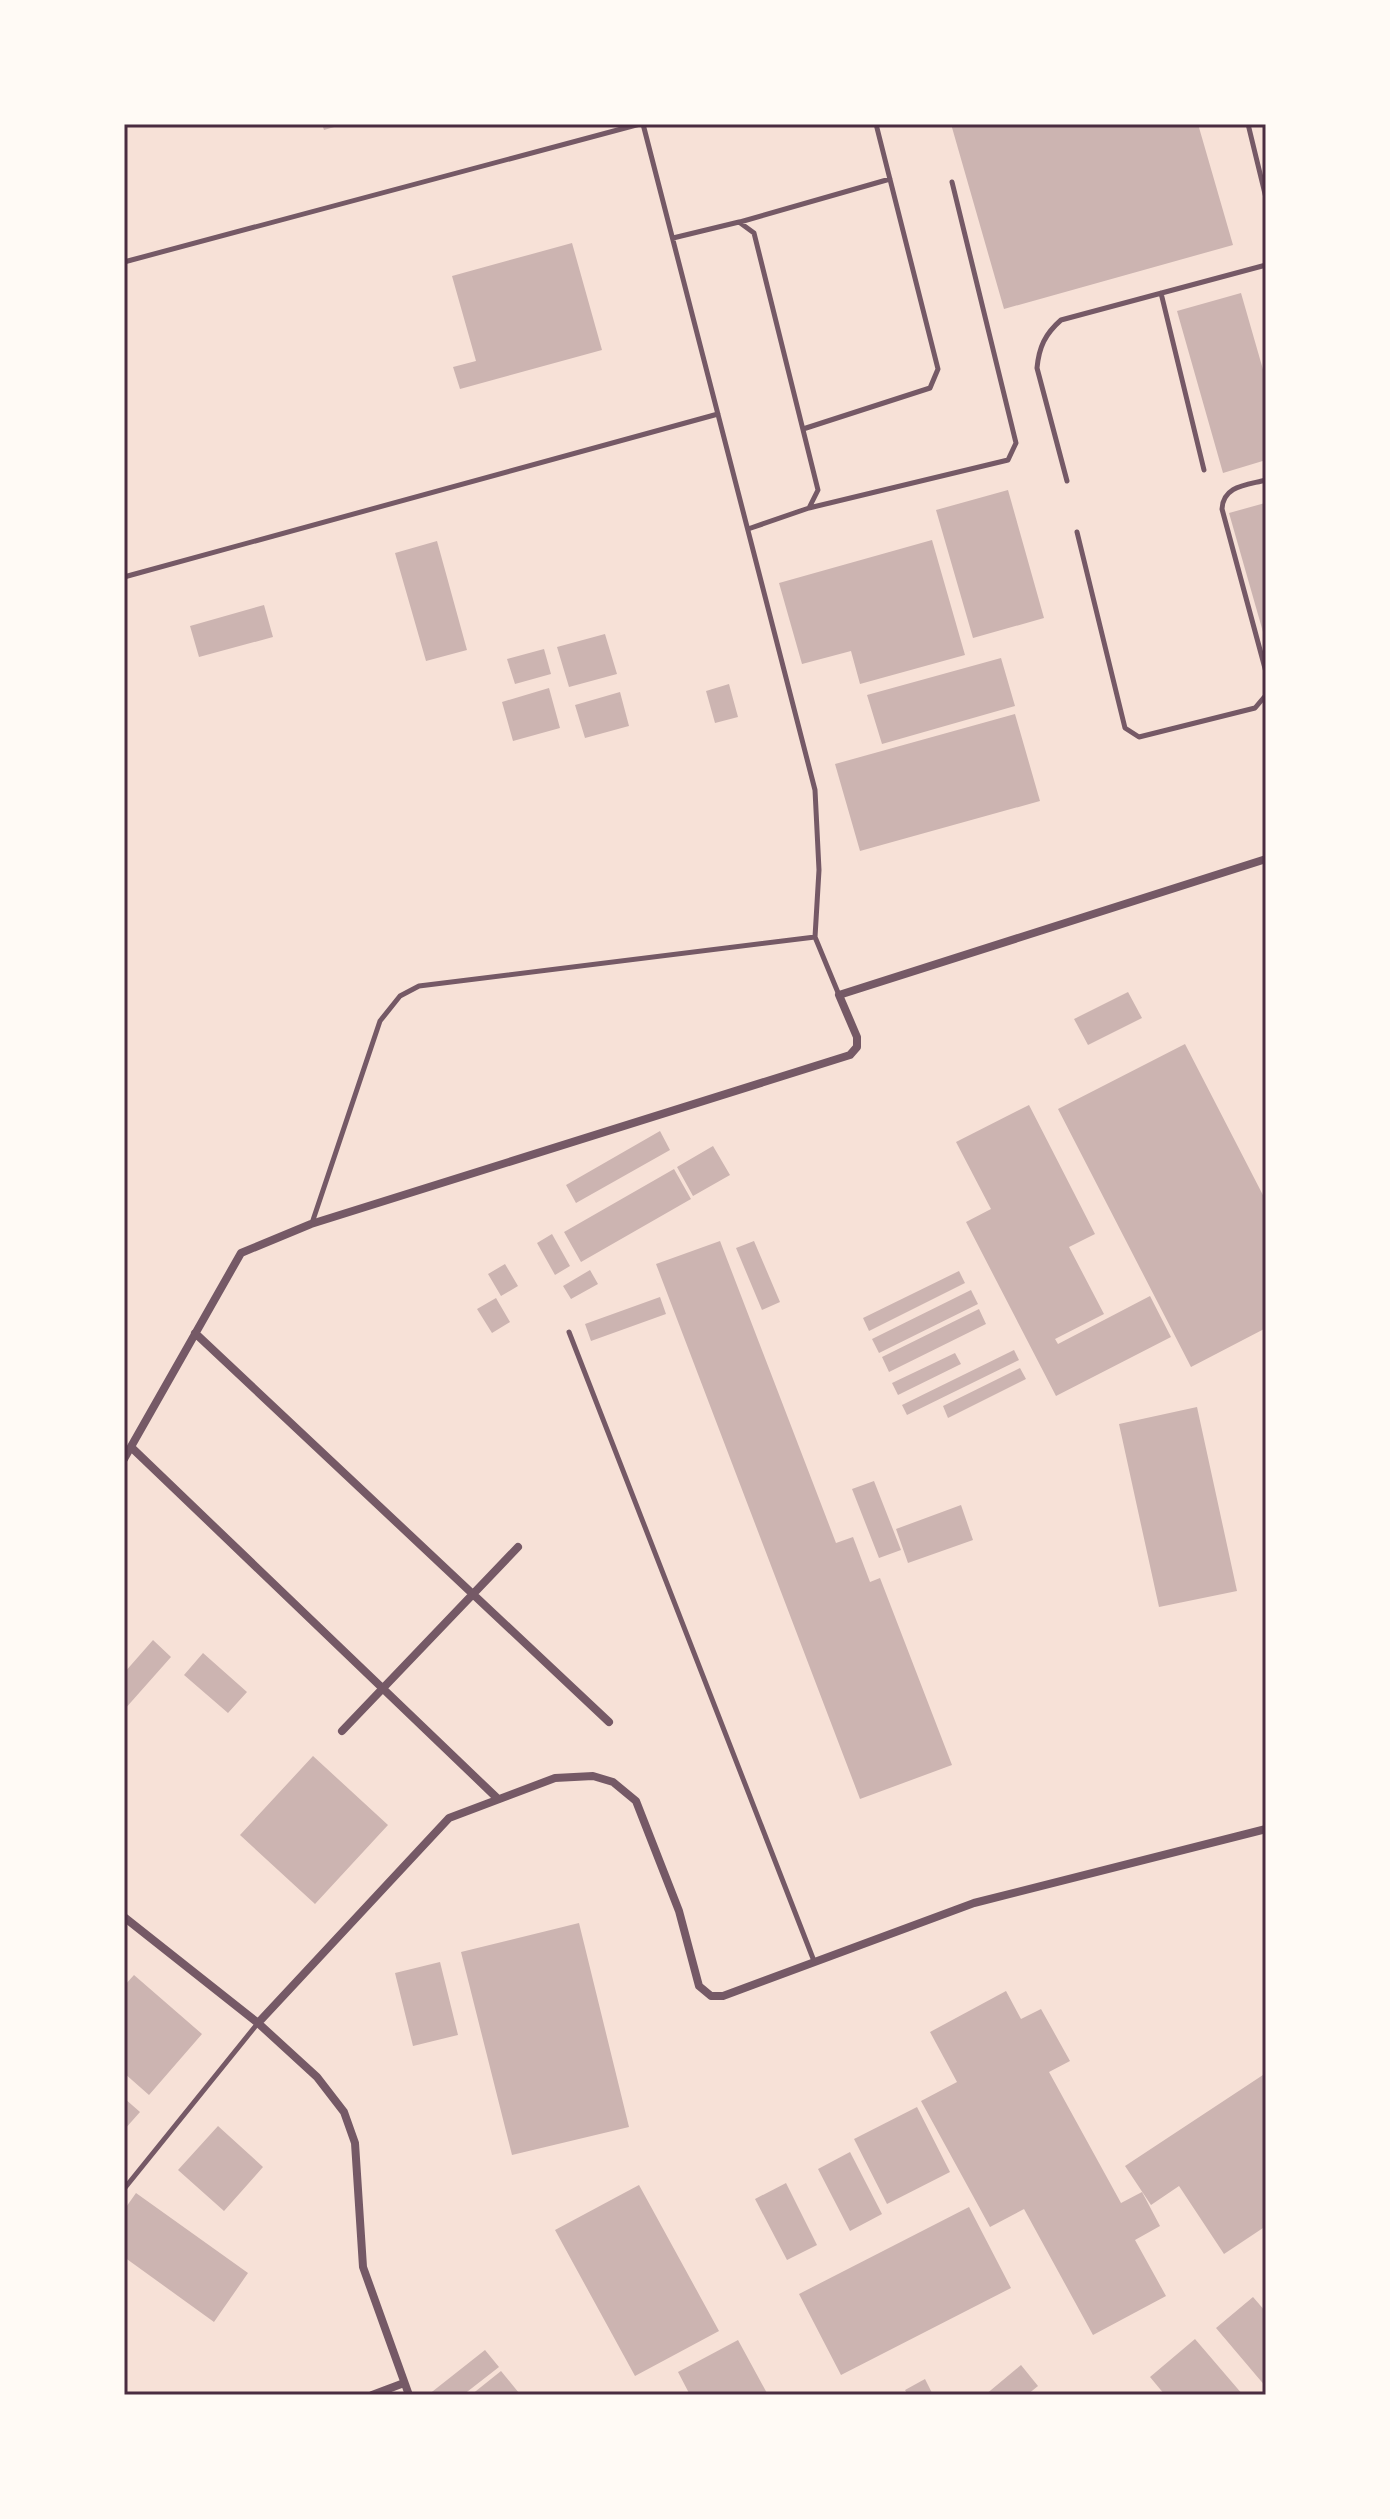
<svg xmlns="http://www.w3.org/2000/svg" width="1390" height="2519" font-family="'PT Sans',sans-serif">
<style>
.building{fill:#ccb4b1}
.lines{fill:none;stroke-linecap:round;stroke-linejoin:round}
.service{stroke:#755966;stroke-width:5}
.minor{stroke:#755966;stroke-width:8}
.neatline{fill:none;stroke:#4a2c40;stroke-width:3}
</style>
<rect width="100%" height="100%" fill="#f7e1d7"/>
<!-- building -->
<path class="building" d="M322,124H340L341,125L324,130Z
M951,124H1198L1233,245L1004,309Z
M572,243L602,350L460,389L453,367L476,361L452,276Z
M1241,293L1266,380V460L1223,473L1177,311Z
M1008,490L1044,618L973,638L936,510Z
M1265,503L1266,506L1265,639L1229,513Z
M932,540L965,655L860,684L851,651L802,664L779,583Z
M437,541L467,650L426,661L395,553Z
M264,605L273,637L199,657L190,626Z
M605,634L617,674L569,687L557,647Z
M544,649L551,674L515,684L507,659Z
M1001,658L1015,706L882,744L867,695Z
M729,684L738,717L715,723L706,691Z
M549,688L560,728L513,741L502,702Z
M620,692L629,726L585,738L575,705Z
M1015,714L1040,801L860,851L835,764Z
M1128,992L1142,1018L1088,1045L1074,1019Z
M1185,1044L1266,1201V1328L1191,1367L1058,1109Z
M1029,1105L1095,1234L1069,1247L1104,1314L1055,1339L1058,1344L1150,1296L1171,1337L1056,1396L966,1222L991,1209L956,1142Z
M660,1131L670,1150L576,1203L566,1185Z
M713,1146L730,1175L693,1196L677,1167Z
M674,1169L691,1199L581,1262L564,1232Z
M552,1234L570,1266L555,1275L537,1243Z
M720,1241L836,1543L853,1537L870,1582L880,1578L952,1765L860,1799L656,1264Z
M754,1241L780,1302L762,1310L736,1248Z
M505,1264L518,1286L501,1296L488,1274Z
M590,1270L598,1284L571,1299L563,1286Z
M959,1271L965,1283L869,1331L863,1318Z
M971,1290L978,1304L879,1353L872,1339Z
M660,1297L666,1314L591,1341L585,1324Z
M496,1298L510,1322L492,1333L477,1309Z
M979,1309L986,1324L889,1372L882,1357Z
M1014,1350L1019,1360L907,1415L902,1405Z
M955,1353L961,1364L898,1395L892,1383Z
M1020,1368L1026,1379L948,1418L943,1406Z
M1197,1407L1237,1591L1159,1607L1119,1424Z
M874,1481L901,1550L879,1558L852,1489Z
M961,1505L973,1540L908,1563L896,1529Z
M153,1640L171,1657L124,1710V1673Z
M203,1653L247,1692L228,1713L184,1675Z
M313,1756L388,1825L315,1904L240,1835Z
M579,1923L629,2127L512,2155L461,1952Z
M440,1962L458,2035L413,2046L395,1973Z
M134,1975L202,2034L149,2095L124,2073V1986Z
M1006,1991L1021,2019L1041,2009L1070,2061L1049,2072L1121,2203L1142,2192L1160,2226L1135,2240L1166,2296L1093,2335L1024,2209L990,2227L921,2101L957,2082L930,2032Z
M1266,2073V2226L1224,2254L1179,2186L1151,2205L1125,2166Z
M124,2098L140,2112L124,2130Z
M917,2107L950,2172L887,2204L854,2139Z
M218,2126L263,2167L224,2211L178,2170Z
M850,2152L882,2214L850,2231L818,2169Z
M786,2183L817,2245L787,2260L755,2199Z
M639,2185L719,2331L635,2376L555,2230Z
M136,2193L248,2273L214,2322L124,2257V2210Z
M969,2207L1011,2288L841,2375L799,2294Z
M1253,2297L1266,2312V2387L1216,2328Z
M1195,2339L1243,2395H1165L1150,2377Z
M738,2340L768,2395H690L678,2372Z
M485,2350L499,2367L463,2395H428Z
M1021,2365L1038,2386L1027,2395H985Z
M501,2371L519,2393L471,2395Z
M925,2379L933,2395H908L905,2390Z"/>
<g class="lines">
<!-- service -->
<path class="service" d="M643,124L815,790L819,870L815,937L839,995
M1248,124L1266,198
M740,222L890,179
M673,238L739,222L754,233L818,490L809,508L748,529
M124,262L640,124
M1161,293L1204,470
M803,429L930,388L938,369L876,124
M1266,480C1248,485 1223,485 1222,509L1266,672
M1067,481L1037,368C1039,347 1045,334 1061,320L1266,265
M809,508L1008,460L1016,443L952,182
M1077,532L1125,728L1139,737L1255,708L1266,695
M124,577L718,414
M312,1223L380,1021L400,996L419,986L815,937
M569,1332L814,1961
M124,2189L258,2023"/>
<!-- minor -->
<path class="minor" d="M195,1333L609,1722
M131,1447L497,1798
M124,1459L241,1253L311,1224L850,1055L857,1047V1037L839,995L1266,859
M342,1731L518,1547
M124,1917L258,2023L317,2077L344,2112L355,2143L363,2267L409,2395
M258,2023L449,1818L555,1778L593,1776L613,1782L636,1801L679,1911L699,1986L711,1996H723L974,1903L1266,1829
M372,2395L404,2383"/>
</g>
<!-- border -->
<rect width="1390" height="2519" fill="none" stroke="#fffaf5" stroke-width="252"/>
<rect x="126" y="126" width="1138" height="2267" class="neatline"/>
</svg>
